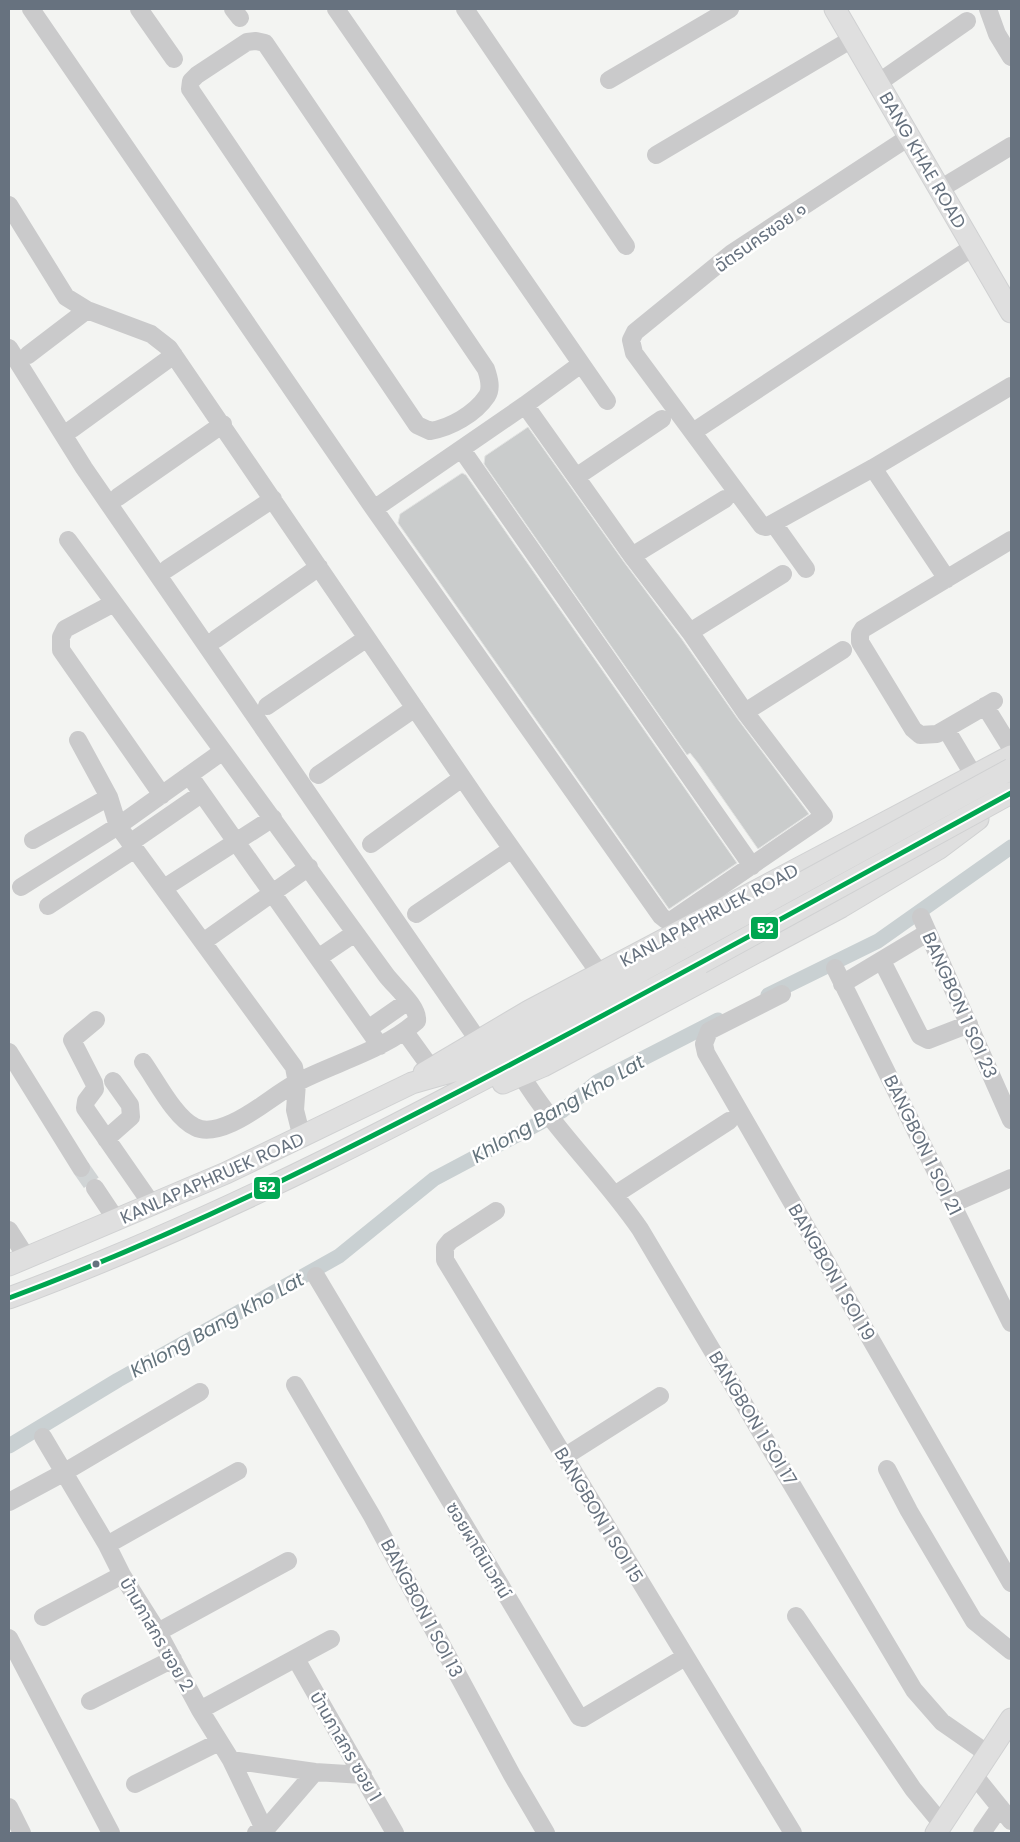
<svg xmlns="http://www.w3.org/2000/svg" width="1020" height="1842" font-family="Poppins,'Noto Sans Thai',sans-serif">
<style>
.lines{fill:none;stroke-linecap:round;stroke-linejoin:round}
.canal{stroke:#c9d0d2;stroke-width:15}
.building{fill:#cacccc;stroke:#e2e3e2}
.minor-tunnel{stroke:#d0d4d5;stroke-width:18;stroke-dasharray:18 9;stroke-linecap:butt}
.major-casing{stroke:#d0d1d2;stroke-width:23}
.minor{stroke:#cacacb;stroke-width:18}
.major{stroke:#dfdfdf;stroke-width:21}
.major-bridge-casing{stroke:#d0d1d2;stroke-width:23;stroke-linecap:butt}
.major-bridge{stroke:#dfdfdf;stroke-width:21}
.bus-1-casing{stroke:#fff;stroke-width:9}
.bus-1{stroke:#00a651;stroke-width:5}
.bus-dot{fill:#67727f;stroke:#fff;stroke-width:2}
.labels{text-anchor:middle;dominant-baseline:central;stroke-width:5;stroke-linejoin:round;paint-order:stroke}
.street-label{font-size:18px;fill:#67727f;stroke:#fff}
.water-label{font-size:19px;font-style:italic;fill:#63737c;stroke:#fff}
.line-badge{stroke:#fff;stroke-width:2}
.badge-label{font-size:14px;text-anchor:middle;font-weight:bold;fill:#fff}
</style>
<rect width="100%" height="100%" fill="#f3f4f2"/>
<g class="lines">
<!-- canal -->
<path class="canal" d="M768,995L878,941L1011,847
M9,1446L118,1380L339,1256L434,1179L562,1111L597,1082L718,1020"/>
</g>
<!-- building -->
<path class="building" d="M528,427L624,562L681,638L737,718L809,814L758,849L698,763L690,753L687,755L484,464L485,456Z
M462,473L466,475L737,863L669,909L398,523L400,514Z"/>
<g class="lines">
<!-- minor-tunnel -->
<path class="minor-tunnel" d="M81,1168L95,1188"/>
<!-- major casing -->
<g class="major-casing">
<path id="major" d="M835,9L1011,312
M424,1073L529,1011L1011,756
M503,1083L543,1066L841,907L938,849L978,819
M9,1265L226,1173L412,1083L465,1068L694,942
M9,1298C250,1209 475,1084 701,963
M936,1833L1011,1719"/>
</g>
<!-- minor -->
<path class="minor" d="M31,9L374,509L661,916L666,920H672L824,816L745,712L690,632L632,556L525,405
M139,9L174,59
M233,9L240,18
M336,9L607,401
M465,9L626,246
M988,9L997,34L1011,57
M256,41L265,43L486,369C489,378 492,388 487,396C475,414 450,428 430,431L417,425L190,89L191,81L197,75L247,42Z
M609,80L730,9
M878,83L967,21
M909,137L732,253L635,332L631,340L634,353L762,526L766,527L873,468L1011,386
M656,155L852,39
M940,189L1011,146
M9,205L66,297L87,310L151,334L169,348L483,808L600,974
M9,348L84,468L478,1040
M28,355L87,310
M72,429L174,355
M693,432L973,247
M462,450L752,866
M873,468L947,579
M576,477L662,419
M118,497L223,424
M374,509L525,405L581,364
M774,524L806,569
M632,556L725,499
M167,569L273,499
M114,603L65,629L61,637V650L162,795
M690,632L783,574
M216,639L319,567
M994,701L937,734L920,735L913,729L860,642V634L863,629L1011,540
M267,706L367,638
M985,706L1011,748
M745,712L843,650
M946,729L974,776
M78,740L109,797L118,826L294,1067L297,1083L295,1110L302,1138
M189,775L380,1046
M318,775L415,708
M33,840L109,797
M130,843L201,794
M371,844L462,778
M21,887L118,826L223,751L68,540
M164,888L273,818
M48,906L135,849
M416,914L512,849
M921,917L1011,1120
M203,942L309,867
M318,958L355,933
M882,961L920,1036L928,1040L969,1024
M835,968L1011,1323
M842,984L927,933
M782,994L709,1031L704,1044L706,1053L1011,1583
M96,1020L72,1040L94,1083L95,1089L86,1101L85,1108L153,1206
M368,1029L408,1001
M405,1032L431,1068
M9,1052L81,1168
M143,1062C156,1080 175,1118 195,1127C206,1133 221,1128 232,1123C255,1113 274,1095 296,1083C336,1062 383,1051 417,1021C419,1007 395,987 386,975L223,751
M521,1075C555,1131 603,1175 640,1229L914,1690L942,1722L988,1754
M106,1139L131,1117L130,1105L113,1081
M95,1188L117,1221
M616,1194L729,1121
M952,1204L1011,1178
M496,1211L450,1241L445,1247V1260L793,1833
M9,1230L27,1258
M316,1276L579,1717L583,1718L685,1657
M295,1385L372,1516L512,1775L546,1833
M43,1437L107,1545L122,1575L158,1632L200,1710L231,1760L266,1833
M564,1457L660,1396
M887,1469L909,1511L974,1621L1011,1651
M9,1502L63,1473L200,1392
M107,1545L238,1471
M796,1616L913,1789L942,1824
M43,1617L122,1575
M158,1632L288,1561
M9,1638L111,1833
M296,1659L395,1833
M90,1701L173,1659
M200,1710L331,1639
M231,1760L315,1772L363,1775
M974,1775L1011,1821
M135,1784L219,1742
M9,1807L22,1833
M256,1833L265,1830L315,1772
M982,1833L1000,1807"/>
<!-- major -->
<use href="#major" class="major"/>
<!-- major-bridge casing -->
<g class="major-bridge-casing">
<path id="major-bridge" d="M694,942L1011,769
M701,963L1011,793"/>
</g>
<!-- major-bridge -->
<use href="#major-bridge" class="major-bridge"/>
<!-- bus-1 casing -->
<g class="bus-1-casing">
<path id="bus-1" d="M9,1298C179,1235 340,1154 500,1070C672,980 841,886 1011,793"/>
</g>
<!-- bus-1 -->
<use href="#bus-1" class="bus-1"/>
</g>
<!-- markers -->
<circle class="bus-dot" cx="96" cy="1264" r="4.5"/>
<g class="labels">
<!-- street labels -->
<g class="street-label">
<text transform="translate(923 160) rotate(60)">BANG KHAE ROAD</text>
<text transform="translate(760 237) rotate(-35)">ฉัตรนครซอย ๑</text>
<text transform="translate(709 915) rotate(-28)">KANLAPAPHRUEK ROAD</text>
<text transform="translate(960 1005) rotate(66)">BANGBON 1 SOI 23</text>
<text transform="translate(923 1145) rotate(64)">BANGBON 1 SOI 21</text>
<text transform="translate(212 1178) rotate(-24)">KANLAPAPHRUEK ROAD</text>
<text transform="translate(832 1272) rotate(60)">BANGBON 1 SOI 19</text>
<text transform="translate(753 1418) rotate(59)">BANGBON 1 SOI 17</text>
<text transform="translate(599 1515) rotate(59)">BANGBON 1 SOI 15</text>
<text transform="translate(479 1550) rotate(59)">ซอยผาตินิเวศน์</text>
<text transform="translate(422 1608) rotate(62)">BANGBON 1 SOI 13</text>
<text transform="translate(157 1634) rotate(60)">บ้านภาสกร ซอย 2</text>
<text transform="translate(346 1746) rotate(60)">บ้านภาสกร ซอย 1</text>
</g>
<!-- water labels -->
<g class="water-label">
<text transform="translate(558 1109) rotate(-30)">Khlong Bang Kho Lat</text>
<text transform="translate(217 1325) rotate(-29)">Khlong Bang Kho Lat</text>
</g>
</g>
<g class="line-badge">
<rect x="750" y="916" width="29" height="24" rx="5" fill="#00a651"/>
<rect x="253" y="1176" width="28" height="24" rx="5" fill="#00a651"/>
</g>
<g class="badge-label">
<text x="765" y="933">52</text>
<text x="267" y="1192">52</text>
</g>
<!-- border -->
<rect width="1020" height="1842" fill="none" stroke="#67727f" stroke-width="20"/>
</svg>
